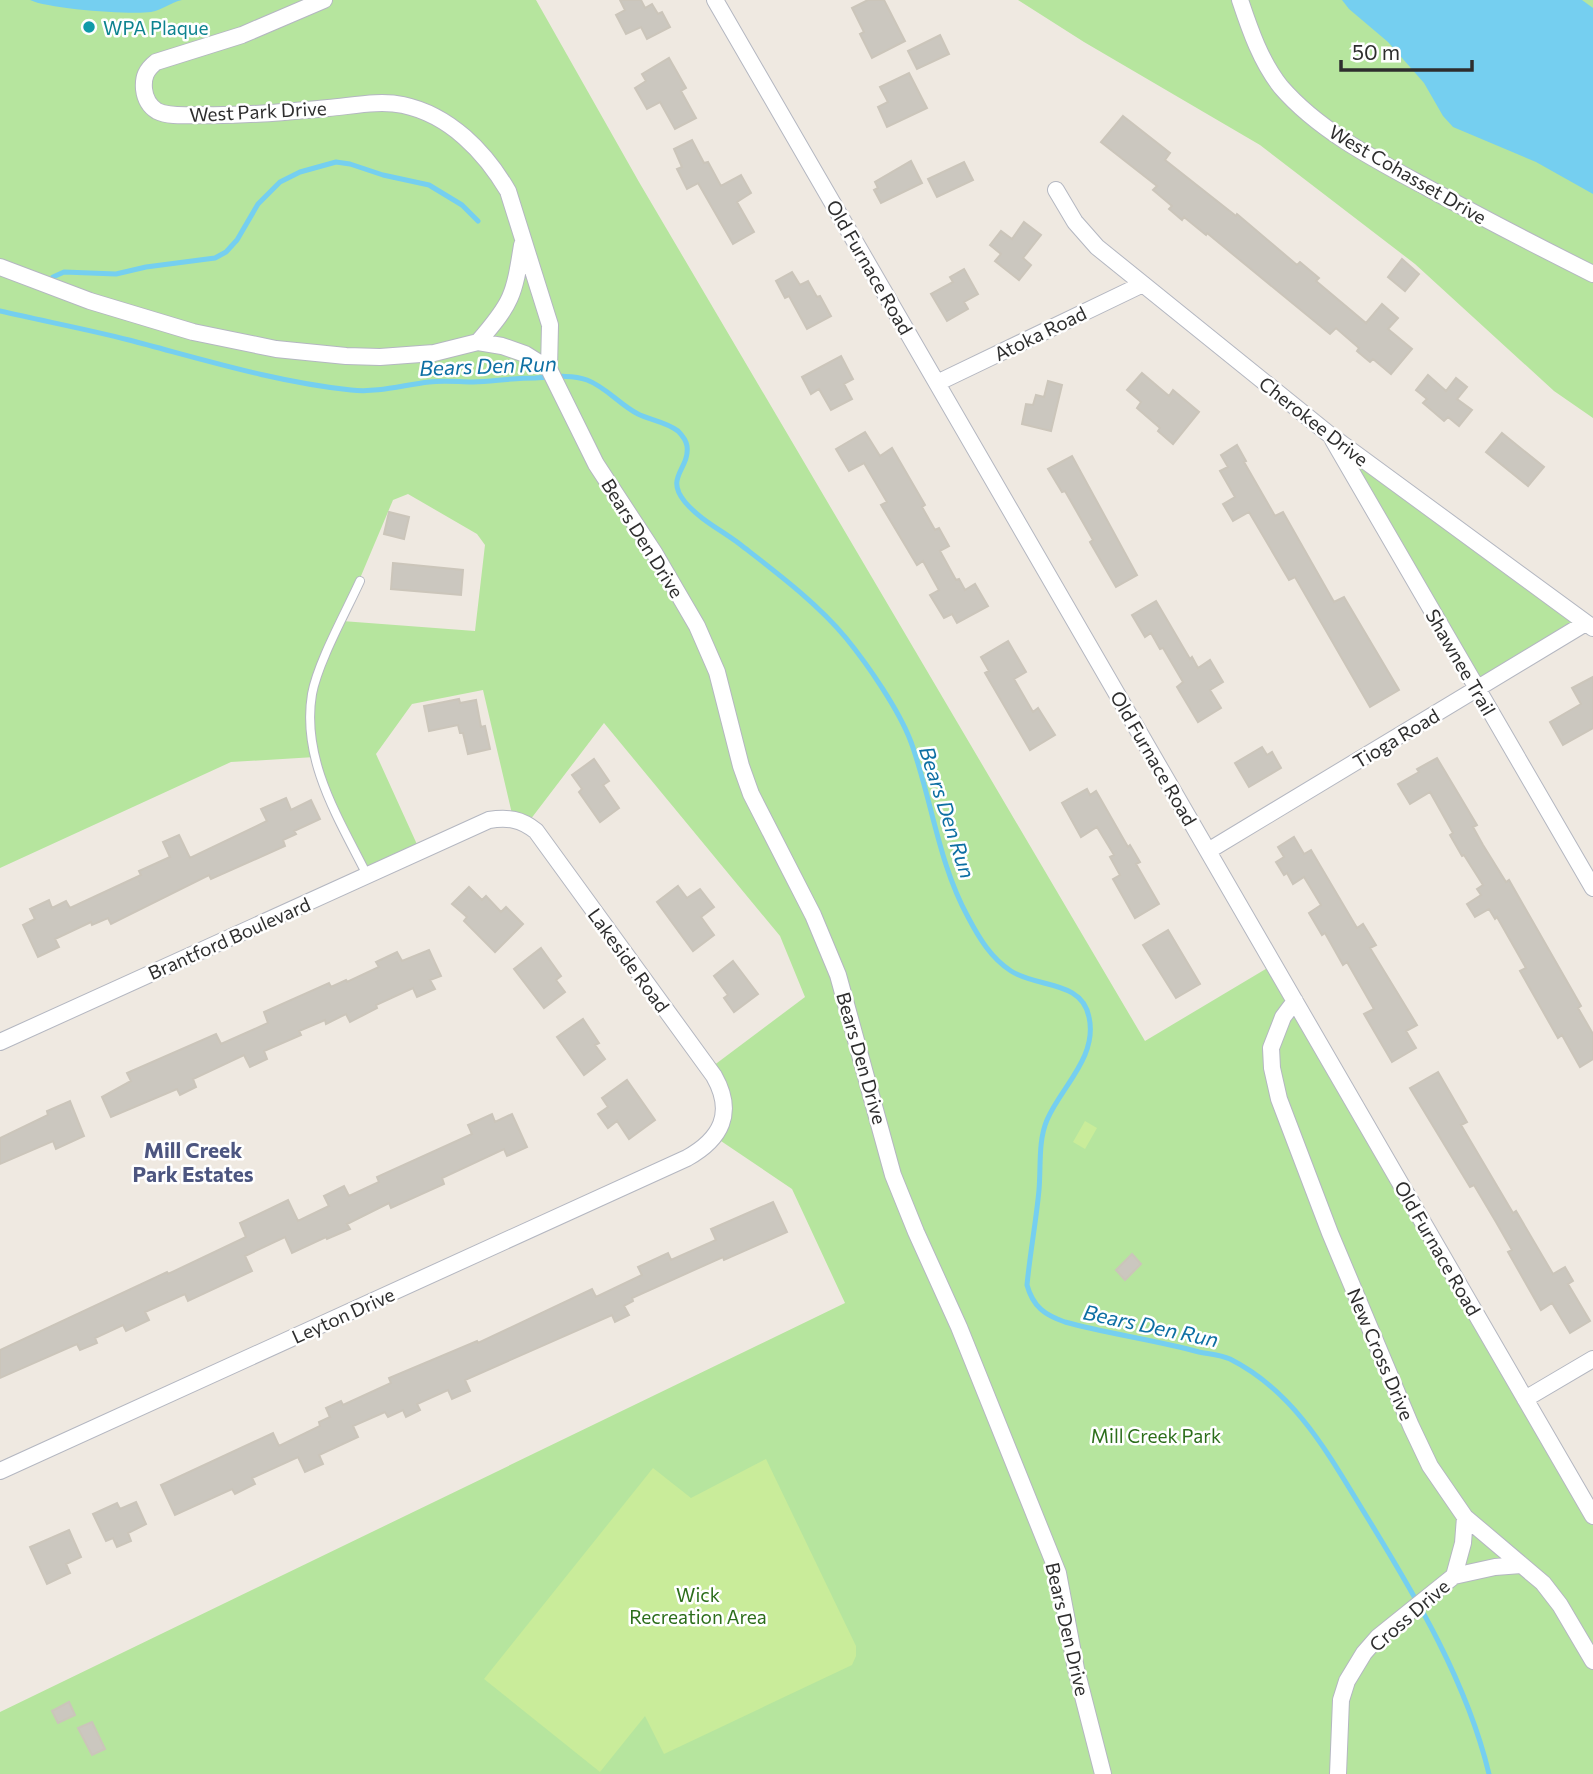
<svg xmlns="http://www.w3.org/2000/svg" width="1593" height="1774" font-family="Commissioner,sans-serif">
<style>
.green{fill:#b6e59e;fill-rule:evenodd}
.pitch{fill:#c9ec9a}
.water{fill:#75cff0}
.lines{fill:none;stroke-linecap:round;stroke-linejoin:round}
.stream{stroke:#75cff0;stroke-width:5}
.building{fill:#cbc7bf;stroke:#cbc5ba;stroke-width:2}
.service-casing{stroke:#b4b7c1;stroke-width:10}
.minor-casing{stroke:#b4b7c1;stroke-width:18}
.service{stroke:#fff;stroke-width:8}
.minor{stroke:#fff;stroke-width:16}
.culture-dot{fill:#0f9aa8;stroke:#fff;stroke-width:2.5}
.labels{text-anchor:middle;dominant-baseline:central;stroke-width:5;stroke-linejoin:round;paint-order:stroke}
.culture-label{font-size:19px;fill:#0d838f;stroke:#fff;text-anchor:start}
.street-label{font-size:19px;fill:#2e2e2e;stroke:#fff}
.park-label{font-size:19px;fill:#2c6e1b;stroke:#fff}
.water-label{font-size:21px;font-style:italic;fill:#0d6fa3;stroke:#fff}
.neighbourhood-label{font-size:21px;font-weight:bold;fill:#4d5680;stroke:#fff}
</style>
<rect width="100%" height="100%" fill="#efe9e1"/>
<!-- green -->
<path class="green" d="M0,0H536L639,182L1145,1041L1274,964L1593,1516V1774H0V1712L845,1303L792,1189L715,1137L721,1125L709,1069L805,997L780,936L604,723L527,824L513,818L483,690L412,704L376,754L420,851L367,875L315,757L231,762L0,868ZM408,494L477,534L485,545L475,631L342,621L393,500Z
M1018,0H1593V418L1554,391L1415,264L1260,145L1084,42Z
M1330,435L1584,624L1477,689Z"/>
<!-- pitch -->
<path class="pitch" d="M1085,1121L1097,1128L1085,1149L1073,1142Z
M766,1459L856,1646V1656L852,1665L664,1754L645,1716L600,1772L484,1679L653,1468L691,1498Z"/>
<!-- water -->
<path class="water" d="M30,0H182C171,2 163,10 151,12C131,15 48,9 30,0Z
M1342,0H1582L1593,8V194L1536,162L1453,127L1443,116L1424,83L1388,42L1349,9Z"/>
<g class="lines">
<!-- stream -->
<path class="stream" d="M53,277L64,272L116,274L146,267L215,258L226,252L237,240L258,204L280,182L300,172L336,162L350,164L383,175L429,185L462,205L478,221
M0,311C43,321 86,329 129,340C202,359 275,382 351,390C378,393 403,385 429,382C444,380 459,382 473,382C494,381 514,378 535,378C551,377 571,374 587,380C606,387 620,405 638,414C650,420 667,422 678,431C682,435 686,440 687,446C690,469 664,477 685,502C700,520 723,531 741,545C777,573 817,603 846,638C868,665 899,710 911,742C932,800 938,862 968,917C979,938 991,958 1011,971C1037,988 1082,980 1089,1017C1098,1057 1061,1087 1047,1120C1038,1141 1041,1167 1039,1190C1036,1222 1030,1253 1027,1285C1033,1307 1045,1315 1065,1322C1109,1334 1155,1340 1199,1352C1209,1354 1221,1355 1230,1359C1296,1392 1330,1457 1367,1517C1416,1597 1467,1682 1489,1774"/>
</g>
<!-- building -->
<path class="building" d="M620,0H641L645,8L652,4L658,14L662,12L670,27L647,39L641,27L626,34L616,15L625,10Z
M868,0H884L905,41L872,58L860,34L864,32L852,8Z
M940,35L949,54L917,69L908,51Z
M669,58L686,88L681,91L696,118L675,129L660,102L647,109L635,88L646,81L642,74Z
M909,73L927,108L887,127L878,107L888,102L880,87Z
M1123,116L1170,153L1165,160L1236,216L1237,214L1297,265L1300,262L1319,278L1316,281L1366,323L1382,304L1398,318L1388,329L1412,349L1391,374L1373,359L1370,362L1357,351L1359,348L1336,328L1330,334L1207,233L1206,235L1184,217L1182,220L1169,209L1172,206L1153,190L1157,186L1101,142Z
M692,140L704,163L708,162L721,186L741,175L751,193L737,202L754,232L733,244L698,183L687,189L677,169L682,167L674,149Z
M911,161L922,183L881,203L874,190L878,188L875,182Z
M964,162L973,180L937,197L928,179Z
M1024,222L1041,235L1023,258L1031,265L1019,280L995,261L1001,254L990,245L1001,231L1012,239Z
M1402,259L1419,274L1405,291L1388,277Z
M964,269L978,294L964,302L968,309L947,321L931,294L953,282L950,277Z
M792,272L800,285L808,281L817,297L820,296L831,316L807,329L789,296L785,298L776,281Z
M841,356L853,379L844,384L852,399L831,410L819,389L811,394L802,377Z
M1142,373L1169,396L1173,390L1199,412L1173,444L1158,431L1160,428L1137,408L1141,402L1127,390Z
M1428,375L1446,391L1456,378L1467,387L1457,399L1472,410L1459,426L1448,417L1444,421L1423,403L1427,399L1416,390Z
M1048,381L1062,385L1051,431L1022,424L1026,404L1033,405L1036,395L1044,397Z
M865,432L880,456L892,448L925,505L922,507L935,530L939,528L949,546L940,551L956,580L959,579L965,590L975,584L988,606L957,623L952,614L944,618L930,595L939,590L923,561L917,565L881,505L887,502L864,463L849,471L836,449Z
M1502,433L1544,467L1528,486L1486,452Z
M1237,445L1246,461L1244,462L1275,516L1283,512L1334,602L1344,597L1399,690L1370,707L1295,577L1289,580L1249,512L1233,521L1223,504L1235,497L1220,471L1228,467L1221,455Z
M1072,456L1137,575L1116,587L1090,542L1093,540L1065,491L1062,492L1048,469Z
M389,512L409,517L404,539L384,534Z
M393,563L463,570L461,595L391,589Z
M1156,601L1190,659L1192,657L1198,668L1210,660L1223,682L1210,690L1221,708L1198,722L1177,687L1183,682L1163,648L1160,649L1151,633L1145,637L1132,615Z
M1008,641L1026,672L1014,679L1033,712L1038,708L1055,735L1030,750L985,673L989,671L981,657Z
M1593,677V728L1563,745L1550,722L1581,704L1572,688Z
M459,699L460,703L476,700L481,727L485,726L490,749L468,754L463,733H460L458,725L429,731L424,706Z
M1262,747L1267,755L1272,752L1281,768L1249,787L1235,763Z
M1437,758L1477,825L1473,827L1483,845L1506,882L1509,880L1581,1006L1578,1008L1593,1034V1059L1580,1067L1562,1035L1558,1038L1520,971L1526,968L1497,917L1495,919L1489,909L1475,917L1467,904L1481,895L1477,889L1483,885L1464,855L1462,856L1450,835L1453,833L1430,792L1410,804L1398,784L1419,772L1417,769Z
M594,759L609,781L603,785L619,808L600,822L579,792L582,789L572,775Z
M1087,789L1090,795L1096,791L1128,847L1130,845L1140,862L1136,864L1159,904L1135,918L1113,879L1120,875L1110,857L1114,855L1097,827L1081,837L1062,803Z
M286,798L291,810L311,800L320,819L294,831L296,834L283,840L285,846L211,879L209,875L111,924L108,918L92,925L91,922L55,939L59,947L38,957L23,925L35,919L30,909L49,900L52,908L66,901L70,908L141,875L139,871L170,857L163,842L179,835L190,858L267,821L261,809Z
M1294,837L1304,854L1311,850L1357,928L1363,924L1376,945L1370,948L1417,1025L1406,1031L1416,1048L1392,1062L1364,1014L1374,1009L1347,962L1343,965L1325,933L1322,935L1309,913L1321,905L1304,877L1293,884L1287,873L1284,875L1276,862L1284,857L1278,847Z
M678,886L687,898L700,889L714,907L701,917L714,935L693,951L657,902Z
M469,887L482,900L486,896L501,912L506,907L523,924L495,952L464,921L467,917L452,904Z
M1168,930L1200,984L1176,998L1143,945Z
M541,948L561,976L556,980L565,992L544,1008L514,969Z
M429,950L441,976L430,980L435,989L417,997L413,988L376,1005L377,1008L350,1022L346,1014L326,1024L325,1020L299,1031L301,1035L264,1051L267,1059L250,1067L244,1055L193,1079L196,1087L180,1095L177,1089L111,1117L102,1097L131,1081L127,1073L216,1034L221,1044L268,1023L264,1012L329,983L331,987L346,980L347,982L379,967L376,962L397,952L402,961Z
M733,961L758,994L734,1012L724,998L728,995L714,976Z
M583,1019L599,1043L595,1045L605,1059L584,1075L557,1037Z
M1438,1072L1467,1122L1461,1125L1513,1213L1516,1211L1553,1274L1565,1267L1573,1281L1568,1284L1590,1321L1570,1333L1552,1303L1541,1310L1508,1252L1512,1250L1496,1222L1474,1185L1470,1187L1410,1088Z
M627,1080L655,1120L629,1139L617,1121L608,1128L598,1114L608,1107L602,1098Z
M70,1101L84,1136L56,1149L53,1141L0,1164V1138L48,1115L47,1111Z
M492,1114L495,1122L512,1114L527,1147L507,1156L504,1149L442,1178L444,1184L391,1208L389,1203L347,1224L350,1229L327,1239L326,1237L292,1253L285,1237L245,1256L252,1271L188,1301L185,1294L145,1312L149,1320L126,1331L123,1325L95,1338L97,1343L80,1350L77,1344L0,1378V1350L167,1272L168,1274L246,1237L240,1223L288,1200L298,1221L329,1206L324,1196L344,1186L349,1196L379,1182L377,1177L472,1134L468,1125Z
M773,1202L787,1232L724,1260L723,1257L632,1298L633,1301L624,1306L629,1315L615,1322L612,1315L465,1380L470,1391L452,1399L448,1390L417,1404L420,1410L406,1417L403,1410L388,1417L385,1412L353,1426L358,1437L319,1455L323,1464L305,1472L298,1457L252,1478L255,1484L235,1494L232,1489L175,1515L161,1485L273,1433L279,1446L320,1426L319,1422L330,1417L326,1408L341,1401L343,1405L391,1383L389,1378L477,1341L478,1343L592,1289L596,1297L642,1275L638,1267L668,1253L671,1260L716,1240L711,1229Z
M1132,1254L1141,1264L1125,1280L1116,1270Z
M136,1502L146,1524L128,1533L131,1541L117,1547L113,1538L106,1541L93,1514L117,1503L120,1509Z
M69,1530L81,1557L66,1564L70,1573L47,1584L30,1547Z
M69,1702L75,1715L58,1723L52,1711Z
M92,1722L105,1749L92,1755L78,1728Z"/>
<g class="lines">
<!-- service casing -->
<g class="service-casing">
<path id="service" d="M360,581C346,612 318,662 312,694C301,760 339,819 367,875"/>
</g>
<!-- minor casing -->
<g class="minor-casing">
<path id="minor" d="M324,0L242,35L156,62C146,70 143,77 144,89C145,98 149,106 157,111C169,117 187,115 200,115C243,116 285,112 328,108C352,106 379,100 403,105C450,115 485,152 508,191L550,325L549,369L596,464L655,554L697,626L717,672L741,766L751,794L813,915L838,975L893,1175L916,1232L959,1327L1058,1573L1076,1669L1103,1774
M715,0L1593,1516
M1240,0C1250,30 1261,62 1281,87C1319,131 1376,160 1426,187C1481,217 1537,246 1593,274
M1056,190L1075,222L1097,247L1330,435L1593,628
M0,267L90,301L193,332L276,349L346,356L380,357L434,353L478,342L502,346L525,354L549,369
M478,342C512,303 514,296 522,245
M937,383L1143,284
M1333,440L1593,888
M1208,851L1584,624
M1295,1001L1283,1017L1271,1048L1272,1068L1279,1099L1330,1233L1411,1426L1430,1466L1465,1517L1543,1583L1560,1605L1593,1661
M0,1042L489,820C508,817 521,819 536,831L714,1076C735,1113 721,1139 687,1158L0,1471
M1525,1399L1593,1359
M1454,1576L1463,1543L1465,1517
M1338,1774L1341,1700L1347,1681L1364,1653L1378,1637L1454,1576L1495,1567L1521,1565"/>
</g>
<!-- service -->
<use href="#service" class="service"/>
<!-- minor -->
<use href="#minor" class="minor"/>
</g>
<!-- markers -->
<circle class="culture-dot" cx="89" cy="27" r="7"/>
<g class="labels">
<!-- culture labels -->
<g class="culture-label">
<text x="103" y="27">WPA Plaque</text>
</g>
<!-- street labels -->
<g class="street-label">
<text transform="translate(258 111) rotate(-3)">West Park Drive</text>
<text transform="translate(1408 174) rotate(30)">West Cohasset Drive</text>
<text transform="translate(870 267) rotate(60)">Old Furnace Road</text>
<text transform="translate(1040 333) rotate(-26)">Atoka Road</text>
<text transform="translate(1314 421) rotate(38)">Cherokee Drive</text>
<text transform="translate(643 538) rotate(58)">Bears Den Drive</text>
<text transform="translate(1461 662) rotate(60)">Shawnee Trail</text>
<text transform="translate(1396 738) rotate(-31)">Tioga Road</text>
<text transform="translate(1154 758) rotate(60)">Old Furnace Road</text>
<text transform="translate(229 938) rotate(-24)">Brantford Boulevard</text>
<text transform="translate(629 960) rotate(54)">Lakeside Road</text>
<text transform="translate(862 1058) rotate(74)">Bears Den Drive</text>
<text transform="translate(1438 1248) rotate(60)">Old Furnace Road</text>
<text transform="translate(343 1315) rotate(-24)">Leyton Drive</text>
<text transform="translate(1381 1354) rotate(67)">New Cross Drive</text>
<text transform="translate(1409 1615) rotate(-41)">Cross Drive</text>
<text transform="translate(1068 1629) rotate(77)">Bears Den Drive</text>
</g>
<!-- park labels -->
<g class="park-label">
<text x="1156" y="1435">Mill Creek Park</text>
<text x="698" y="1594">Wick<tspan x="698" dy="22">Recreation Area</tspan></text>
</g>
<!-- water labels -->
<g class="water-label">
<text transform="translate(488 365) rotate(-2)">Bears Den Run</text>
<text transform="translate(948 812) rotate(72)">Bears Den Run</text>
<text transform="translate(1151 1325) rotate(12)">Bears Den Run</text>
</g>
<!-- neighbourhood labels -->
<g class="neighbourhood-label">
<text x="193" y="1149">Mill Creek<tspan x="193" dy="24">Park Estates</tspan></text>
</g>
</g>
<!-- scale -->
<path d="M1341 60v10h131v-10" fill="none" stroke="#2e2e2e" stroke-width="3.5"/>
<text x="1352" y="60" font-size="21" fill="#2e2e2e" stroke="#ffffff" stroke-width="5" paint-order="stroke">50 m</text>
</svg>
